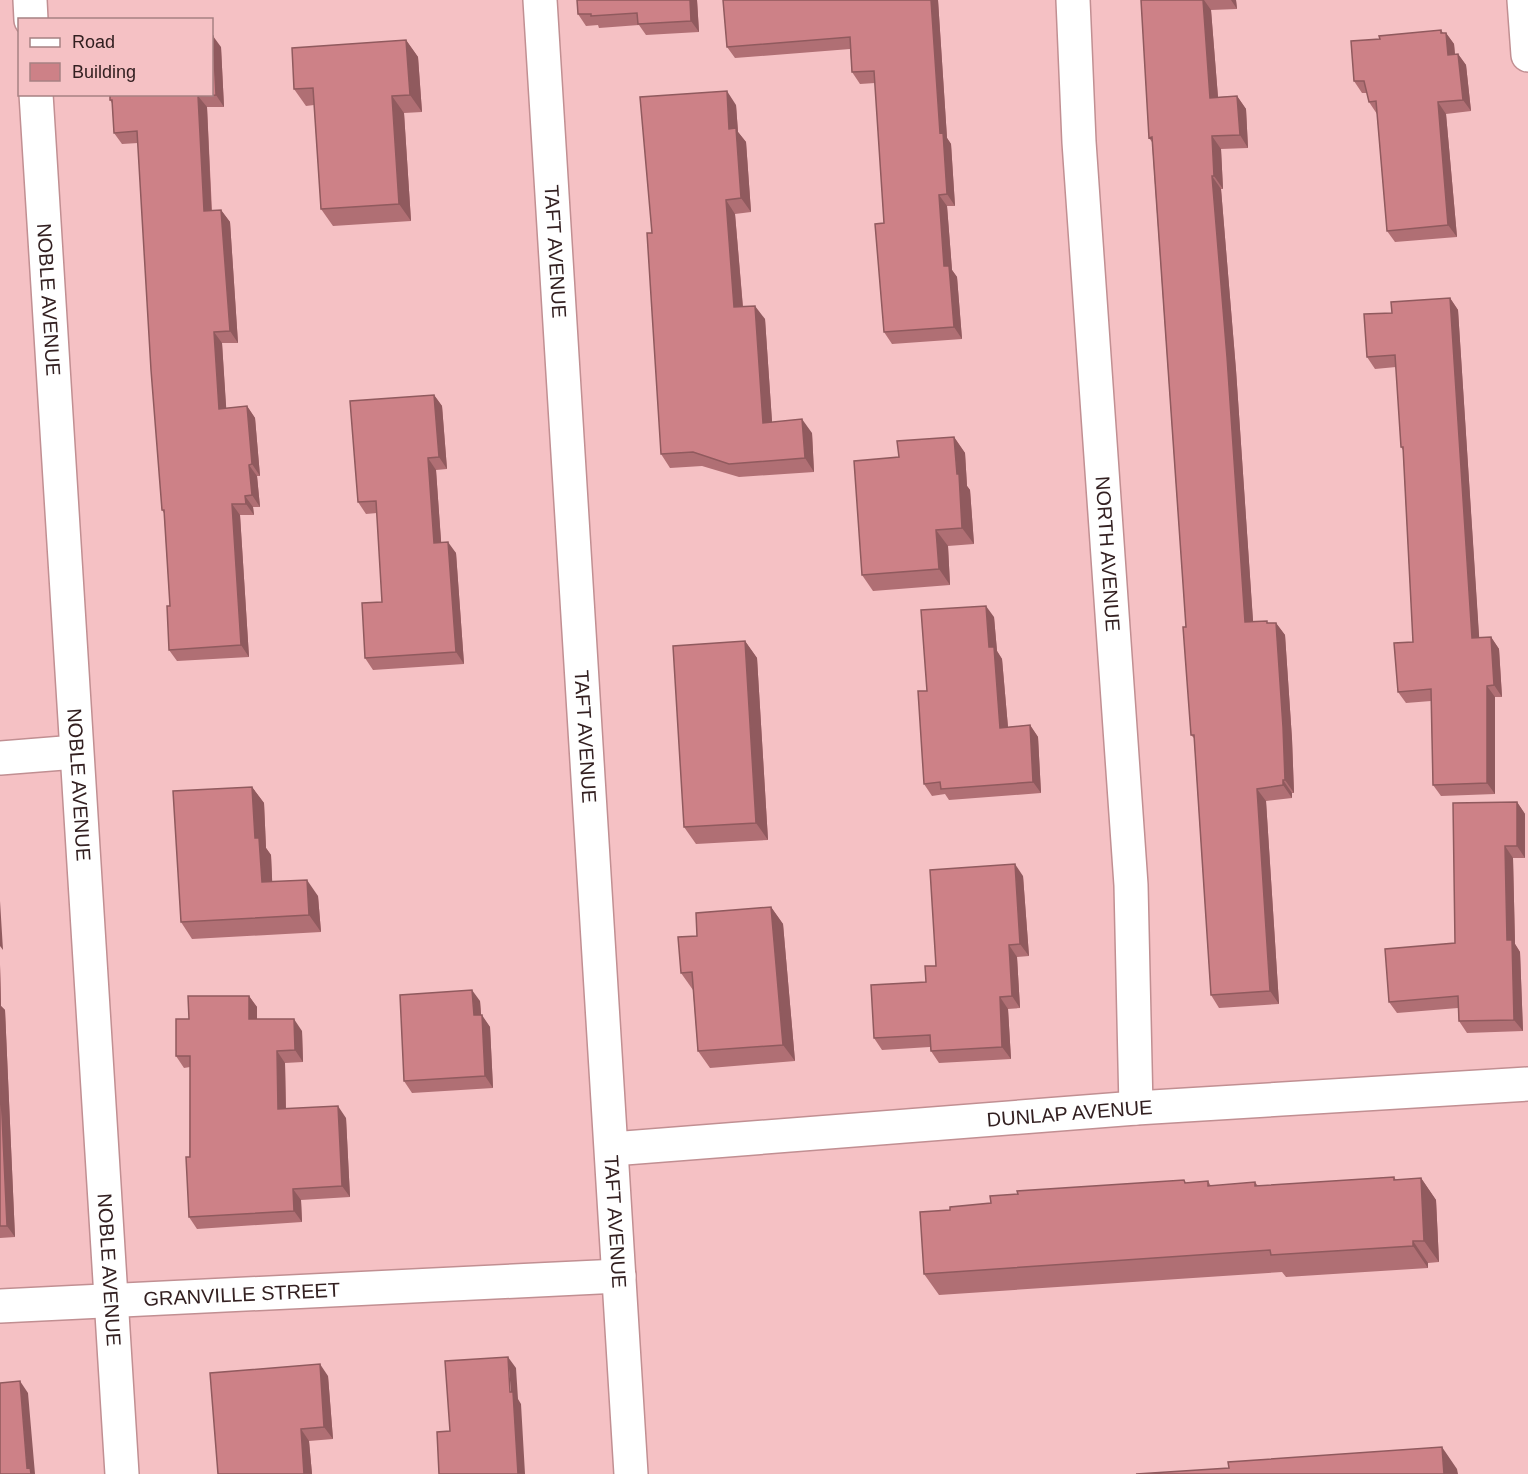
<svg xmlns="http://www.w3.org/2000/svg" width="1528" height="1474" font-family="Helvetica,sans-serif">
<style>
.lines{fill:none;stroke-linecap:round;stroke-linejoin:round}
.street-casing{stroke:#c18f92;stroke-width:36}
.street{stroke:#fff;stroke-width:33}
.wall{fill:#b06f74}
.shaded-wall{fill:#905a5e}
.building{fill:#cd8187;stroke:#905a5e;stroke-width:1.5}
.labels{text-anchor:middle;dominant-baseline:central;stroke-width:4.5;stroke-linejoin:round;paint-order:stroke}
.street-label{font-size:20px;fill:#332021;stroke:#f5c1c4}
</style>
<rect width="100%" height="100%" fill="#f5c1c4"/>
<g class="lines">
<!-- street casing -->
<g class="street-casing">
<g id="street">
<path d="M30,0L31,20"/>
<path id="s1" d="M540,0L631,1474"/>
<path id="s2" d="M1073,0L1079,142L1131,885L1136,1108"/>
<path d="M1524,0L1528,55"/>
<path id="s3" d="M36,94L122,1474"/>
<path d="M0,758L76,752"/>
<path id="s4" d="M612,1149L1136,1108L1528,1084"/>
<path id="s5" d="M0,1306L619,1276"/>
</g>
</g>
<!-- street -->
<use href="#street" class="street"/>
</g>
<!-- wall -->
<path class="wall" d="M577,0H697L699,32L646,35L639,25L599,28L598,25L586,26L578,14Z
M723,0H938L947,138L951,144L955,206H947L952,270L957,277L962,339L892,344L884,332V223L875,83L860,84L852,72L850,49L735,58L727,47Z
M1141,0H1236L1237,9L1211,10L1218,97L1237,96L1246,109L1248,148L1221,149L1223,189H1221L1236,370L1253,622L1268,623H1276L1285,635L1292,739L1294,793H1292V798L1266,801L1279,1004L1219,1008L1211,995L1194,738L1191,735L1186,627L1152,142L1149,138Z
M1441,30L1442,33H1446L1454,44L1455,54H1458L1466,65L1471,111L1446,114L1457,237L1395,242L1387,231L1377,114L1369,102L1367,93H1362L1354,81L1380,39Z
M406,40L418,57L422,112L404,113L411,221L333,226L321,209L314,105L306,106L294,89Z
M221,47L224,107H207L212,211L221,210L230,222L238,343H222L226,408L247,406L255,418L260,476H257L260,507H253L254,515H240L249,657L177,661L169,650L170,606L164,513L162,510L138,143L122,144L114,133L112,103L110,100Z
M736,105L738,132L746,142L751,212L735,214L743,307L765,319L772,422L812,433L814,472L739,477L702,466L670,468L661,454L652,233Z
M1450,298L1458,310L1479,638L1491,637L1499,649L1502,697H1495V794L1441,796L1433,785L1431,701L1406,703L1398,692L1413,642L1403,450L1401,447L1396,367L1375,369L1367,357L1392,313Z
M434,395L442,406L447,469L436,470L441,542L456,553L464,664L373,670L365,658L382,602L377,513L366,514L358,502Z
M954,437L965,453L967,486L970,490L974,544L948,546L950,585L873,591L862,575L899,457Z
M994,617L997,651L1002,659L1008,727L1030,725L1038,737L1041,793L949,800L945,794L932,796L924,784L927,691Z
M745,641L757,658L768,840L696,844L684,827Z
M252,787L264,803L266,848L271,855L272,881L318,896L321,932L192,939L181,922Z
M1517,802L1525,814V858H1513L1515,944L1520,952L1523,1031L1467,1033L1459,1021L1458,1008L1397,1013L1389,1002L1455,943Z
M1023,876L1029,956L1017,957L1020,1008L1008,1009L1011,1059L939,1063L931,1051L930,1047L882,1050L874,1038L926,982L936,966Z
M771,907L783,924L795,1061L710,1068L698,1051L693,990L681,973L697,936Z
M0,965L1,1006L5,1010L15,1237L0,1238Z
M249,996L257,1007V1019L302,1031L303,1062L285,1063L286,1108L346,1118L350,1197L301,1200L302,1222L197,1229L189,1217L190,1067L184,1068L176,1056L189,1019Z
M480,1001L481,1015L490,1027L493,1088L412,1093L404,1081Z
M1394,1177L1396,1180L1421,1178L1436,1200L1439,1262L1428,1263V1268L1286,1277L1282,1272L939,1295L924,1274L950,1210L991,1203L1018,1194L1184,1180L1186,1183L1208,1181L1211,1186L1255,1182L1258,1186Z
M328,1376L333,1439L309,1441L312,1474H218Z"/>
<!-- shaded-wall -->
<path class="shaded-wall" d="M690,0H697L699,32L691,21Z
M931,0H938L947,138L951,144L955,206L947,194L940,133Z
M1203,0H1204L1211,10L1219,110L1210,98Z
M1231,0H1236L1237,9Z
M1441,30L1446,38V33L1454,44L1456,67L1448,55Z
M213,36L221,47L224,107L216,95Z
M406,40L418,57L422,112L410,95Z
M1458,54L1466,65L1471,111L1463,100Z
M727,91L736,105L738,132L746,142L751,212L741,198L729,129Z
M198,96L207,107L212,223L204,211Z
M392,96L404,113L411,221L399,204Z
M1237,96L1246,109L1248,148L1240,135Z
M1438,102L1446,114L1457,237L1448,225Z
M1212,136L1221,149L1223,189L1214,176Z
M1212,176L1221,189L1236,370L1254,635L1245,622Z
M939,195L947,206L952,270L957,277L962,339L954,327L944,266Z
M726,200L735,214L744,321L734,307Z
M221,210L230,222L238,343L230,331Z
M1450,298L1458,310L1480,650L1472,638Z
M755,306L765,319L773,436L763,423Z
M214,332L222,343L227,420L219,409Z
M434,395L442,406L447,469L439,457Z
M247,406L255,418L260,476L252,464Z
M802,419L812,433L814,472L805,458Z
M954,437L965,453L967,486L970,490L974,544L962,528Z
M428,458L436,470L442,554L434,543Z
M249,465L257,476L260,507L252,495Z
M245,496L253,507L254,515L246,504Z
M232,504L240,515L249,657L241,645Z
M936,530L948,546L950,585L939,569Z
M448,542L456,553L464,664L456,652Z
M986,606L994,617L997,651L1002,659L1009,739L1000,728L989,647Z
M1276,623L1285,635L1292,739L1294,793L1285,780Z
M1491,637L1499,649L1502,697L1494,685Z
M745,641L757,658L768,840L756,823Z
M1487,686L1495,697V794L1487,783Z
M1030,725L1038,737L1041,793L1033,782Z
M1283,780L1292,793V798L1283,785Z
M252,787L264,803L266,848L271,855L273,899L262,882L255,838Z
M1257,789L1266,801L1279,1004L1270,991Z
M1517,802L1525,814V858L1517,846Z
M1505,846L1513,858L1515,944L1520,952L1523,1031L1514,1020L1507,940Z
M1015,864L1023,876L1029,956L1020,944Z
M307,880L318,896L321,932L309,915Z
M0,901L3,950L0,946Z
M771,907L783,924L795,1061L783,1045Z
M1009,945L1017,957L1020,1008L1012,996Z
M0,965L1,1006L5,1010L15,1237L7,1226L0,1071Z
M472,990L480,1001L482,1027L474,1015Z
M249,996L257,1007V1031L249,1019Z
M1000,997L1008,1009L1011,1059L1002,1047Z
M482,1015L490,1027L493,1088L485,1076Z
M294,1019L302,1031L303,1062L295,1050Z
M277,1051L285,1063L286,1120L278,1109Z
M338,1106L346,1118L350,1197L342,1186Z
M1421,1178L1436,1200L1439,1262L1424,1241Z
M293,1189L301,1200L302,1222L294,1211Z
M1413,1241L1428,1263V1268L1413,1246Z
M508,1357L516,1368L518,1399L521,1404L525,1474H518Z
M320,1364L328,1376L333,1439L324,1427Z
M20,1381L28,1393L35,1474H31L27,1468Z
M301,1429L309,1441L312,1474H304Z
M1442,1447L1457,1469L1458,1474H1444Z"/>
<!-- building -->
<path class="building" d="M577,0H690L691,21L638,24L637,13L591,16V14H578Z
M723,0H931L940,133L943,132L947,194L939,195L944,266H949L954,327L884,332L875,224L884,223L874,71L852,72L850,37L727,47Z
M1141,0H1203L1210,98L1237,96L1240,135L1212,136L1214,176H1212L1227,357L1245,622L1267,621V623H1276L1283,727L1285,780H1283V785L1257,789L1270,991L1211,995L1194,735H1191L1183,627H1186L1152,137L1149,138Z
M1441,30V33H1446L1448,55L1458,54L1463,100L1438,102L1448,225L1387,231L1376,101L1369,102L1364,81H1354L1351,41L1380,39L1379,36Z
M212,36H213L216,95L198,96L204,211L221,210L230,331L214,332L219,409L247,406L252,464L249,465L252,495L245,496L246,504H232L241,645L169,650L167,606H170L164,510H162L151,370L137,131L114,133L112,100H110V94H212Z
M406,40L410,95L392,96L399,204L321,209L313,88L294,89L292,48Z
M727,91L729,129L736,128L741,198L726,200L734,307L755,306L763,423L802,419L805,458L729,464L693,452L661,454L647,233H652L640,97Z
M1450,298L1472,638L1491,637L1494,685L1487,686V783L1433,785L1431,689L1398,692L1394,643L1413,642L1403,447H1401L1395,355L1367,357L1364,314L1392,313L1391,302Z
M434,395L439,457L428,458L434,543L448,542L456,652L365,658L362,603L382,602L376,501L358,502L350,401Z
M954,437L957,474H959L962,528L936,530L939,569L862,575L854,461L899,457L897,441Z
M986,606L989,647H994L1000,728L1030,725L1033,782L941,789L940,782L924,784L918,691H927L921,610Z
M745,641L756,823L684,827L673,646Z
M252,787L255,838H259L262,882L307,880L309,915L181,922L173,791Z
M1517,802V846H1505L1507,940H1512L1514,1020L1459,1021L1458,996L1389,1002L1385,949L1455,943L1453,803Z
M1015,864L1020,944L1009,945L1012,996L1000,997L1002,1047L931,1051L930,1035L874,1038L871,985L926,982L925,966H936L930,870Z
M771,907L783,1045L698,1051L692,972L681,973L678,937L697,936L696,913Z
M472,990L474,1015H482L485,1076L404,1081L400,995Z
M188,996H249V1019H294L295,1050L277,1051L278,1109L338,1106L342,1186L293,1189L294,1211L189,1217L186,1157H190V1056H176V1019H189Z
M0,1071L7,1226H0Z
M1394,1177V1180L1421,1178L1424,1241H1413V1246L1271,1255L1270,1250L924,1274L920,1212L950,1210V1207L991,1203L990,1196L1018,1194L1017,1191L1184,1180L1185,1183L1208,1181V1186L1255,1182V1186Z
M508,1357L510,1392H513L518,1474H439L437,1432L450,1431L445,1361Z
M320,1364L324,1427L301,1429L304,1474H218L210,1373Z
M20,1381L27,1468L30,1467L31,1474H0V1383Z
M1442,1447L1444,1474H1136L1229,1468L1228,1462Z"/>
<g class="labels">
<!-- street labels -->
<g class="street-label">
<text stroke="none"><textPath href="#s1" startOffset="252">TAFT AVENUE</textPath></text>
<text stroke="none"><textPath href="#s3" startOffset="206">NOBLE AVENUE</textPath></text>
<text stroke="none"><textPath href="#s2" startOffset="555">NORTH AVENUE</textPath></text>
<text stroke="none"><textPath href="#s1" startOffset="738">TAFT AVENUE</textPath></text>
<text stroke="none"><textPath href="#s3" startOffset="692">NOBLE AVENUE</textPath></text>
<text stroke="none"><textPath href="#s4" startOffset="459">DUNLAP AVENUE</textPath></text>
<text stroke="none"><textPath href="#s1" startOffset="1224">TAFT AVENUE</textPath></text>
<text stroke="none"><textPath href="#s3" startOffset="1178">NOBLE AVENUE</textPath></text>
<text stroke="none"><textPath href="#s5" startOffset="242">GRANVILLE STREET</textPath></text>
</g>
</g>
<!-- legend -->
<rect x="18" y="18" width="195" height="78" fill="#f5c1c4" stroke="#a78183" stroke-width="1.5"/>
<rect x="30" y="38" width="30" height="9" fill="#ffffff" stroke="#a78183" stroke-width="1.5"/>
<text x="72" y="48" font-size="18" fill="#332021">Road</text>
<rect x="30" y="63" width="30" height="18" fill="#cd8187" stroke="#a78183" stroke-width="1.5"/>
<text x="72" y="78" font-size="18" fill="#332021">Building</text>
</svg>
